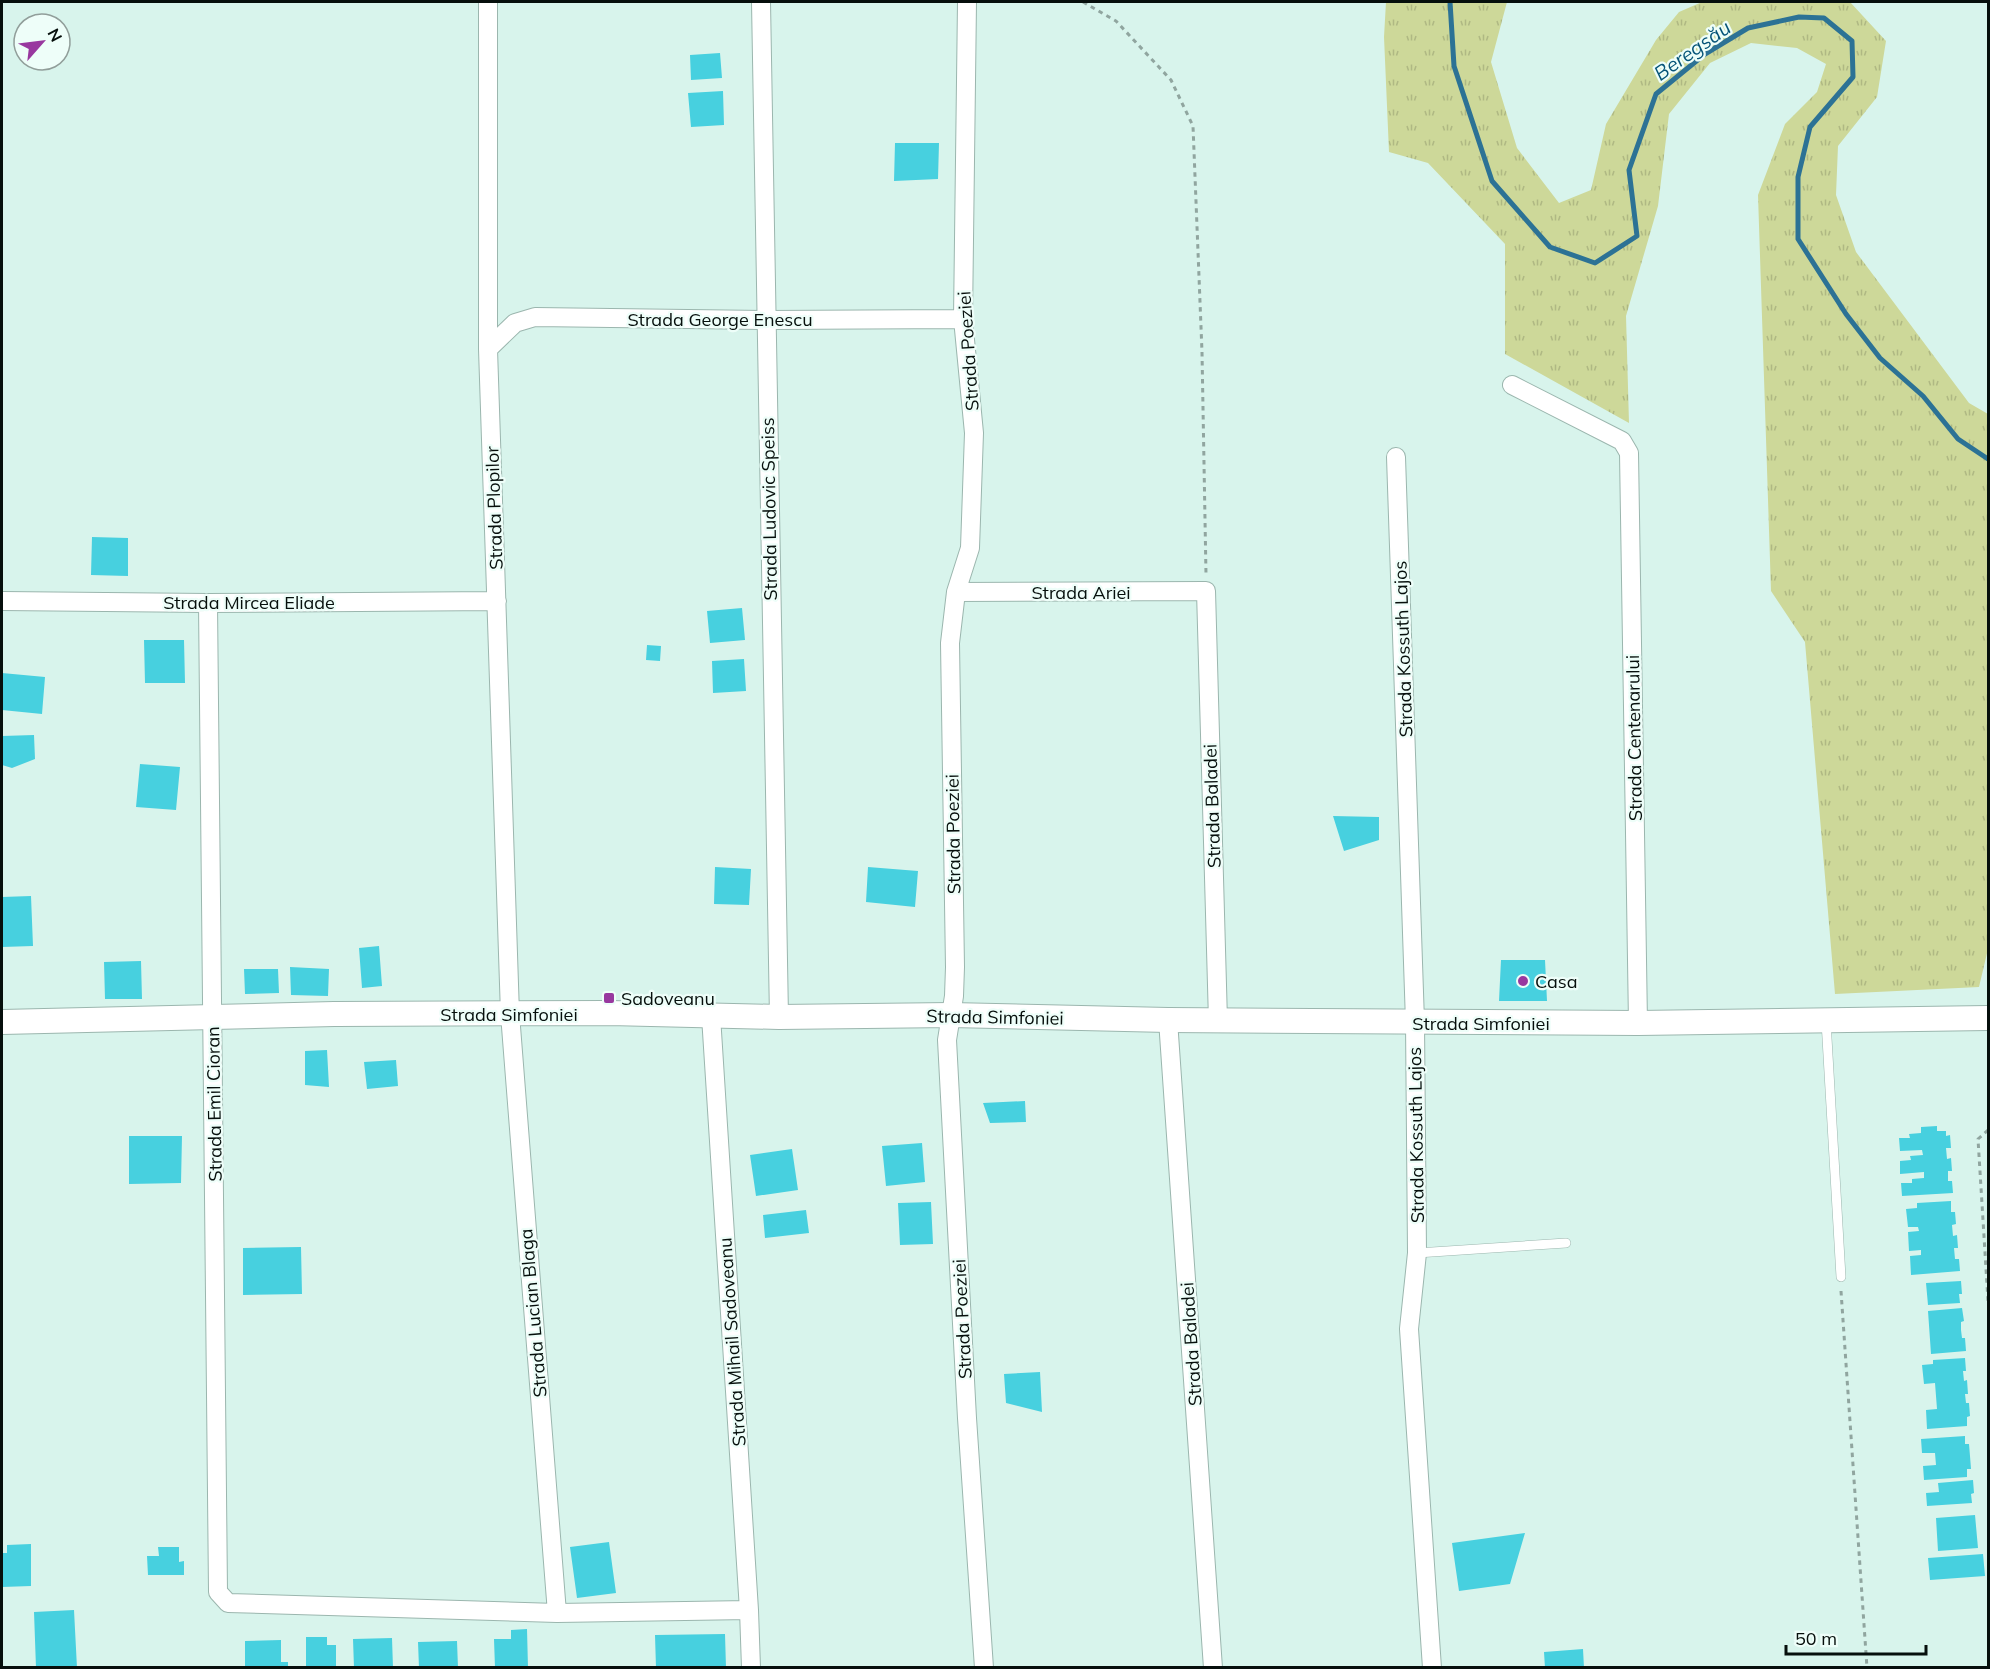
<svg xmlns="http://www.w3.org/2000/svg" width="1990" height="1669" font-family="Mulish,sans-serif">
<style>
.grass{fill:url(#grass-tufts)}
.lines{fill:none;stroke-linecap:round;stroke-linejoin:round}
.stream{stroke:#2c7295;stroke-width:5}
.building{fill:#47d0df}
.lane-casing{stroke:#9bb6ae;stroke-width:10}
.street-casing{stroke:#9bb6ae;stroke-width:20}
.secondary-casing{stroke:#9bb6ae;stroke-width:26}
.path{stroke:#90a59f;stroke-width:3;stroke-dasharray:4.5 4.5;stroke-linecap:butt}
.lane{stroke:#fff;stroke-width:9}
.street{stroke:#fff;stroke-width:18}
.secondary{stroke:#fff;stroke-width:24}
.poi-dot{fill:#98389f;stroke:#eefef9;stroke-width:2}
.labels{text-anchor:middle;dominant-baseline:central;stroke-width:4.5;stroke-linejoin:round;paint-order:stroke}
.street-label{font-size:18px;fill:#060f0c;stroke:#eefef9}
.poi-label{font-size:18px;fill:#060f0c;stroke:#eefef9;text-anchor:start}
.water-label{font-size:20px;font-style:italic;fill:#075578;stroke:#eefef9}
</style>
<defs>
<pattern id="grass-tufts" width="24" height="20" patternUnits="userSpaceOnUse" patternTransform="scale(1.5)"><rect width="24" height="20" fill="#cdd899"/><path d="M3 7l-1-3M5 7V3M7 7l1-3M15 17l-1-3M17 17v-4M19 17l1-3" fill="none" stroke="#afb883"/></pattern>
</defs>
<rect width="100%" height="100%" fill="#d8f4ec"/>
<!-- grass -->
<path class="grass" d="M1386,2H1507L1491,62L1517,148L1559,203L1591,190L1606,124L1656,40L1679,12L1702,2H1850L1886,41L1877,97L1838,146L1836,195L1856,252L1969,403L1988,414V949L1979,987L1835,994L1805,642L1771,591L1758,195L1785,124L1817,92L1826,64L1797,48L1751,43L1710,63L1669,114L1658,206L1626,316L1629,423L1505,354V244L1428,163L1389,152L1384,37Z"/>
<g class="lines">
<!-- stream -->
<path class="stream" d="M1450,2L1454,66L1492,181L1550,247L1595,263L1637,236L1629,170L1656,94L1705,54L1748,28L1799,17L1824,18L1852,41L1853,77L1810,127L1798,177V239L1846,314L1880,358L1923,396L1958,439L1988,459"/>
</g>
<!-- building -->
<path class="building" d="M720,53L722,78L691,80L690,55Z
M723,91L724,125L691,127L688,93Z
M895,143H939L938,179L894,181Z
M92,537L128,538V576L91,575Z
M742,608L745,640L710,643L707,611Z
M144,640H184L185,683H145Z
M647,645L661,646L660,661L646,660Z
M744,659L746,691L713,693L712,661Z
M2,673L45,677L42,714L2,710Z
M34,735L35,759L12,768L2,765V736Z
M140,764L180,767L176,810L136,807Z
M1333,816L1379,817V840L1344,851Z
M715,867L751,869L749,905L714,904Z
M868,867L918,871L915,907L866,902Z
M31,896L33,946L2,947V897Z
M379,946L382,986L362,988L359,948Z
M1501,960H1545L1547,1001H1499Z
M141,961L142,999H105L104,962Z
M290,967L329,969L328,996L291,995Z
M244,969H278L279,993L245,994Z
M327,1050L329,1087L305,1085V1051Z
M396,1060L398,1086L367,1089L364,1062Z
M1025,1101L1026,1122L990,1123L983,1103Z
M1937,1126V1131H1946V1136L1950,1135L1951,1148H1946L1947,1159L1951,1158L1952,1171H1948V1181H1952L1953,1193L1902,1196L1901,1183H1912V1179L1924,1178V1172L1900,1174V1161L1911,1160L1910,1156L1923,1155L1922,1150L1900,1151L1899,1138H1910L1909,1134L1921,1133V1127Z
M129,1136H182L181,1183L129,1184Z
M922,1143L925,1182L886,1186L882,1146Z
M792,1149L798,1190L756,1196L750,1155Z
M1951,1201V1212H1955L1956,1224L1952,1225L1953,1236L1957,1235L1958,1248H1954L1955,1259H1959L1960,1271L1911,1275L1910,1256L1921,1255V1250L1909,1251L1908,1232L1919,1231L1918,1227H1908L1906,1209L1917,1208V1203Z
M931,1202L933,1244L900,1245L898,1203Z
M806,1210L809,1233L765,1238L763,1215Z
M301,1247L302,1294L243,1295V1248Z
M1961,1281L1962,1294H1959L1960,1303L1928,1305L1926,1283Z
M1962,1308L1964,1321L1961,1322V1330L1962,1338H1965L1966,1351L1931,1354L1928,1311Z
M1965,1358L1966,1371H1963L1964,1381L1967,1380L1968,1394H1965L1966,1403H1969L1970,1416L1967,1417V1426L1927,1429L1926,1410L1937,1409L1935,1383L1924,1384L1922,1365L1933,1364V1360Z
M1040,1372L1042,1412L1006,1403L1004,1374Z
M1965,1436V1444H1969L1970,1456L1971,1469H1967V1477L1924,1480L1923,1466L1936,1465L1935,1453H1922L1921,1439Z
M1973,1480L1974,1493L1971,1494L1972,1503L1927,1506L1926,1493L1939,1492L1938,1483Z
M1975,1515L1978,1548L1938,1551L1936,1518Z
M1525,1533L1510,1584L1459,1591L1452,1543Z
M609,1542L616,1593L577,1598L570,1547Z
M31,1544V1586L2,1587V1553H7V1545Z
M158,1547H179V1562L184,1561V1575H148L147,1556H159Z
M1983,1554L1985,1576L1930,1580L1928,1558Z
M74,1610L77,1668H36L34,1612Z
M527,1629L528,1668H495L494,1639H511V1630Z
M725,1634L726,1668H656L655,1635Z
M306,1637H327V1645H336V1668H306Z
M392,1638L393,1668H354L353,1639Z
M281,1640V1662H288V1668H245V1641Z
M457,1641L458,1668H419L418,1642Z
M1583,1649L1584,1668H1545L1544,1652Z"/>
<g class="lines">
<!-- lane casing -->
<g class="lane-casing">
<path id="lane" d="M1826,1021L1841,1277
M1417,1253L1566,1243"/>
</g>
<!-- street casing -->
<g class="street-casing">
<path id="street" d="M488,2V349L510,1014L557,1613
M761,2L779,1017
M967,2L963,319L974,433L970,548L956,592L950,643L955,967L954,996L947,1040L967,1418L984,1668
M488,349L515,323L535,317L766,320L963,319
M1512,385L1622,441L1629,453L1638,1023
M1396,457L1415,1022L1417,1253L1409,1329L1432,1668
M956,592L1206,591L1218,1021
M2,601L208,603L497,601
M208,603L218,1592L228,1603L557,1613L749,1610
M711,1016L749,1610L751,1668
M1168,1020L1213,1668"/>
</g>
<!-- secondary casing -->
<g class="secondary-casing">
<path id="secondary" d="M2,1022L334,1014L610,1013L779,1017L951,1015L1168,1020L1638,1023L1988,1018"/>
</g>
<!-- path -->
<path class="path" d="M1083,2L1116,21L1171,80L1193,126L1202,352L1206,575
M1988,1130L1978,1139L1988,1301
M1841,1291L1867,1668"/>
<!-- lane -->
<use href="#lane" class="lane"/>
<!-- street -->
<use href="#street" class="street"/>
<!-- secondary -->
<use href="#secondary" class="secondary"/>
</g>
<!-- markers -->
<g class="poi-dot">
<circle cx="1523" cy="981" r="6"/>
<rect x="603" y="992" width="12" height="12" rx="3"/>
</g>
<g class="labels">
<!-- street labels -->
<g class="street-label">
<text x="720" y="319">Strada George Enescu</text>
<text transform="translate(968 351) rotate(-94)">Strada Poeziei</text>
<text transform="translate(494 508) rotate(-92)">Strada Plopilor</text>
<text transform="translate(769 509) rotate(-91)">Strada Ludovic Speiss</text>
<text x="1081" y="592">Strada Ariei</text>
<text x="249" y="602">Strada Mircea Eliade</text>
<text transform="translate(1403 649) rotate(-92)">Strada Kossuth Lajos</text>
<text transform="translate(1634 738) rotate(-91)">Strada Centenarului</text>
<text transform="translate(1212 806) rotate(-92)">Strada Baladei</text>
<text transform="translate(953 834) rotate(-91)">Strada Poeziei</text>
<text x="509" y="1014">Strada Simfoniei</text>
<text transform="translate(995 1017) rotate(1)">Strada Simfoniei</text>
<text x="1481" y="1023">Strada Simfoniei</text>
<text transform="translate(214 1104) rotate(-91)">Strada Emil Cioran</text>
<text transform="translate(1416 1135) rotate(-91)">Strada Kossuth Lajos</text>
<text transform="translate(533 1313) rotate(-95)">Strada Lucian Blaga</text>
<text transform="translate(962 1319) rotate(-93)">Strada Poeziei</text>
<text transform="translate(732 1342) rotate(-94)">Strada Mihail Sadoveanu</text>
<text transform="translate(1191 1344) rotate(-94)">Strada Baladei</text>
</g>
<!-- poi labels -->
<g class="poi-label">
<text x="1535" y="981">Casa</text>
<text x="621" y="998">Sadoveanu</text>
</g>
<!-- water labels -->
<g class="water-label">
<text transform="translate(1692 50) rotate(-35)">Beregsău</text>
</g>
</g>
<!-- border -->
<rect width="1990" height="1669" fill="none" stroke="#060f0c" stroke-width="6"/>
<!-- north arrow -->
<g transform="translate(42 42) rotate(62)"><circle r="28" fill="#eefef9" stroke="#919e9a" stroke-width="1.5"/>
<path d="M0-4.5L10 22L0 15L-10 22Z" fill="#98389f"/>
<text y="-9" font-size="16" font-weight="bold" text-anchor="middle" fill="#060f0c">N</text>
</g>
<!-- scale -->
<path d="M1786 1645v9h140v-9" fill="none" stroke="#060f0c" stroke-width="3"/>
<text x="1795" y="1645" font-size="18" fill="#060f0c" stroke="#eefef9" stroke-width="4.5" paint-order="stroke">50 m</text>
</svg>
